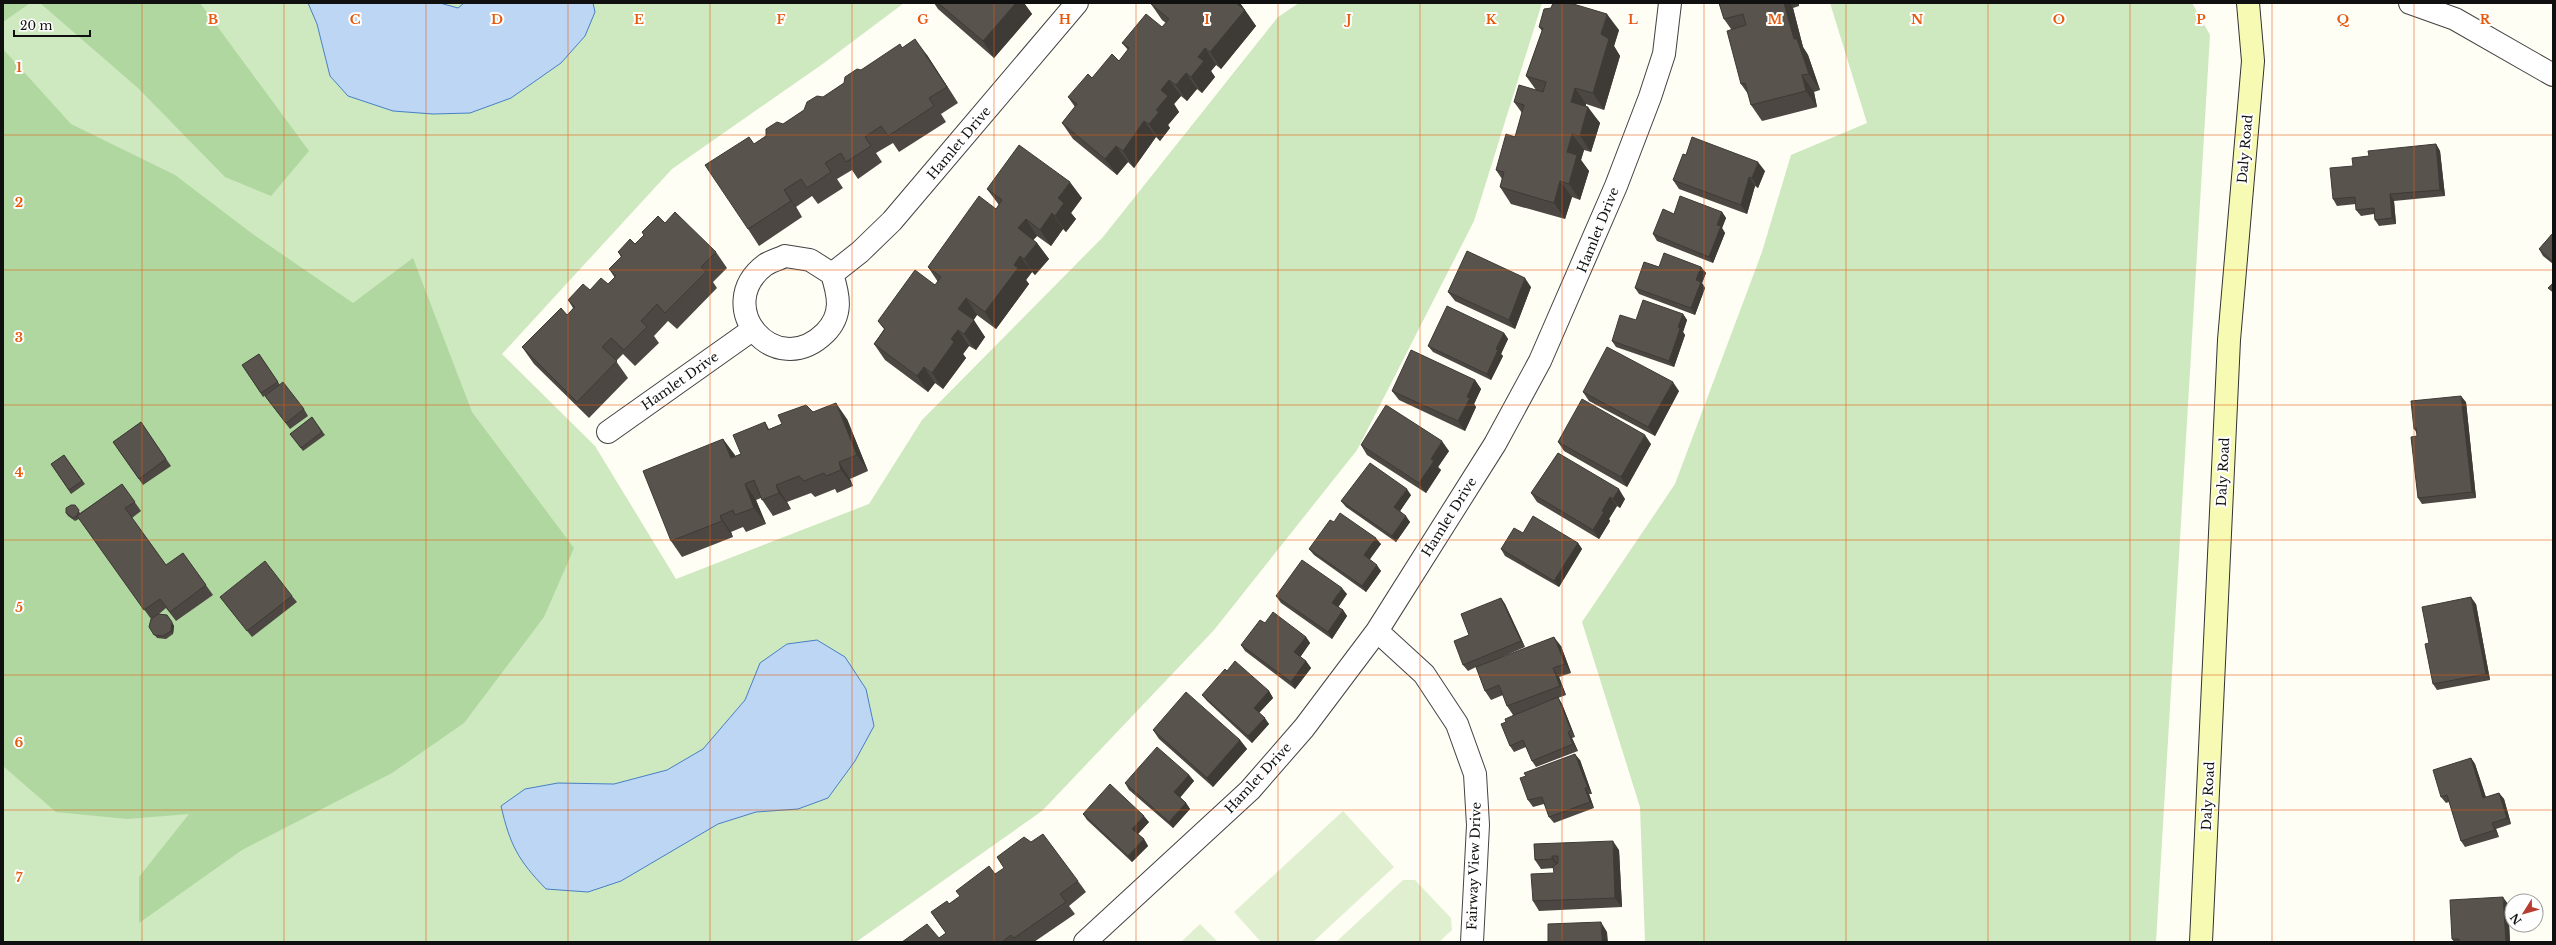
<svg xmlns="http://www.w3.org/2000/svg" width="2556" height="945" font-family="'Libre Baskerville',serif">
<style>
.green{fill:#cee8bf}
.forest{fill:#b0d79f}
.pitch{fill:#e0efd0}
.water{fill:#bcd6f3;stroke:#4780c5}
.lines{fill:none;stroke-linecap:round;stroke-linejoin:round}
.street-casing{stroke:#434343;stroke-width:24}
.secondary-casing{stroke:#323232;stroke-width:24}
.street{stroke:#fff;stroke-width:22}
.secondary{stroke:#f7fab3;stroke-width:22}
.wall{fill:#4c4742}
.shaded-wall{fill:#3e3a36}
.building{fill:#58534d;stroke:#3e3a36}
.grid{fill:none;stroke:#e8590c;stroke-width:1;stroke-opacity:0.55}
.labels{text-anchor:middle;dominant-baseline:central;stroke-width:4;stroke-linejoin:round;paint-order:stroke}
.street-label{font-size:13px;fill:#101010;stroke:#fff}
.grid-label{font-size:13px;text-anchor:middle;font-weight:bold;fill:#e8590c;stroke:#fff;stroke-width:4;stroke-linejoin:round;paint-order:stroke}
</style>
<rect width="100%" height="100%" fill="#fefef4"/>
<!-- green -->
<path class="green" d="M3,3H904L824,63L672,169L502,354L595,446L676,579L869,504L922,420L1103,237L1278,17L1299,3H1542L1474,221L1357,450L1214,630L1042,811L856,942H3Z
M1830,3H2192L2210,35L2156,942H1645L1640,807L1582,622L1675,484L1762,252L1791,155L1867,123Z"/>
<!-- forest -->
<path class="forest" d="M3,3H30L3,22Z
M40,3H200L309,151L271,196L225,177L138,88Z
M3,49L71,124L175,175L254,235L353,303L413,258L472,412L574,548L544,617L464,723L392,773L242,850L139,923V877L189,814L127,819L56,812L3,766Z"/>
<!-- pitch -->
<path class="pitch" d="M1343,811L1394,867L1313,942H1261L1234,912Z
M1403,880H1415L1451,918L1452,930L1439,942H1336Z
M1200,924L1218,942H1181Z"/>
<!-- water -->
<path class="water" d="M308,3H440L458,8L464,3H593L595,12L585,36L561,63L511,98L470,113L433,114L393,111L348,96L330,76L317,24Z
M817,640L845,657L866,689L874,726L855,761L828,798L798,809L756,812L718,824L621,881L588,892L546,889C518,860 510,845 501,806L525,789L558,783L614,784L667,770L703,749L745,700L760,663L787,644Z"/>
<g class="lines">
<!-- street casing -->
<g class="street-casing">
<path id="street" d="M2410,3L2455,19L2553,75
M785,256L810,260L832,274C839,296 843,315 825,333C775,382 711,306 765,265C771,261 779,259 785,256Z
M832,274L860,252L892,221L1077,3
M608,432L752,330
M1377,631L1424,674L1457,724L1475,774L1478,825L1472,942
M1085,942L1250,790L1304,728L1377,631L1495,444L1540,361L1616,186L1650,97L1664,54L1670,3"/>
</g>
<!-- secondary casing -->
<g class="secondary-casing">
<path id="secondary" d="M2201,942L2229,340L2253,61L2248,3"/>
</g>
<!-- street -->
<use href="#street" class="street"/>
<!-- secondary -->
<use href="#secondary" class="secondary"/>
</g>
<!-- wall -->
<path class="wall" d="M934,3H1024L1032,14L994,58L938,9Z
M1240,3L1256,26L1221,69L1216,65L1211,71L1215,77L1202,93L1197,89L1187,101L1181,96L1174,104L1179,112L1168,125L1170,128L1160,141L1156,137L1134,168L1128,162L1117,175L1073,139L1062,123L1075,107L1068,97L1092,78L1119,61L1128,50L1122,43L1162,27L1166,23L1162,20L1151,4Z
M1719,3H1799V6L1793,8L1803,47L1808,55L1820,90L1814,92L1817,107L1762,121L1751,105L1748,94L1741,84L1731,29L1724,19Z
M1539,27L1619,30L1614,46L1620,56L1604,110L1586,104V106L1600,123L1591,152L1584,150L1581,160L1589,171L1580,200L1572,197L1565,219L1511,204L1500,187L1502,179L1496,170L1515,137L1522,113L1514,102L1536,90L1526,76L1542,31Z
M902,47L927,55L958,103L941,114L946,122L899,152L893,143L876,153L882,162L858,179L852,170L837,179L843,188L818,204L812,196L796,207L802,217L759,246L748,229L754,144L844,83L861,70Z
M2436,144L2440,151L2445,196L2394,201L2396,224L2379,226L2375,220L2374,214L2361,216L2356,210V204L2337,206L2333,199L2353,166L2369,156Z
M1765,171L1758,188L1755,186L1747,214L1679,189L1673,180Z
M987,189L1082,198L1071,213L1076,219L1066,232L1063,229L1051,246L1037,236L1033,240L1037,243L1049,259L1035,275L1032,272L1026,280L1029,284L996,329L977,315L973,320L985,337L976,350L969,346L963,354L966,358L943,389L935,383L928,392L885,360L874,344L884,329L878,321L935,285L938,282L928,267L996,209L999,205Z
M1722,212L1726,218L1722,228L1725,233L1713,263L1657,241L1653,234L1674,214Z
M665,223L716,252L727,268L713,282L717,288L677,329L668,321L654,336L659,343L635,366L623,354L616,361L628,378L589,418L534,364L522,347L567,315L573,308L568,300L590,290L608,284L615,278L609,269L621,257L618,252L635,244L644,235L642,232Z
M2553,233V264L2543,256L2539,249Z
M1659,267H1701L1706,273L1702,283L1705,288L1695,315L1639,294L1635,288Z
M1531,287L1515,329L1455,301L1448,292Z
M1683,314L1687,320L1683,332L1685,335L1674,367L1616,347L1612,341L1636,320Z
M1504,333L1508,339L1501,354L1503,356L1491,380L1433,352L1428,346Z
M259,354L280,385L304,409L308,416L290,429L265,396L276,388L263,397L242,365Z
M1475,380L1481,389L1474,404L1476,407L1465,431L1399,400L1392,391Z
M1679,391L1655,436L1589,401L1583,392Z
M2466,402L2476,498L2422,504L2418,498L2417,436V433L2414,429Z
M813,412L847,419L868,471L850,479L853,486L837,493L835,489L815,497L811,493L787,502L791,509L773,516L761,498L756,500L766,524L746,532L743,527L731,532L733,537L682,557L671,541L723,439L735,456L741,454L765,422L769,429Z
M312,417L325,435L303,451L290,434Z
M141,422L171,466L143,485L113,442Z
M1558,442L1651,444L1627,487L1564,451Z
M1361,445L1449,451L1438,467L1441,470L1426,493L1367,455Z
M1558,453L1625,499L1620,508L1617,506L1609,519L1610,521L1599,539L1537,502L1531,493Z
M64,455L85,484L71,494L51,464Z
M122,484L141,511L132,518L166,565L183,553L213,595L176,621L166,608L159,614L167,615L174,626L173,634L166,639L157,638L149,627L151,619L79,519L75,521L68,516L66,513L75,505L80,513Z
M1411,495L1400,511L1410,522L1396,542L1346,507L1341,501Z
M1334,522L1381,544L1369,559L1381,571L1366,592L1314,555L1309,549Z
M1523,533L1578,543L1582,549L1559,587L1505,556L1501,549Z
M1347,594L1338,607L1343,610L1347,616L1332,639L1281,603L1276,596Z
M292,596L297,602L252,637L220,597Z
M1501,598L1505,604L1525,647L1495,660L1561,646L1571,673L1559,677L1566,695L1558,698L1562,704L1575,737L1572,738L1578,751L1536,767L1532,761L1526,747L1514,752L1510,746L1506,722L1513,715L1507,706L1503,695L1491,700L1485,691L1476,667L1468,671L1463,665L1469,635Z
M2476,604L2490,680L2437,690L2433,684L2429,643Z
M1306,637L1310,643L1300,657L1306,661L1311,668L1295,689L1245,651L1241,645Z
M1227,671L1269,691L1273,698L1259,713L1269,724L1252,743L1207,701L1202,695Z
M1153,730L1240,740L1247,749L1213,787L1159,739Z
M2471,758L2475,764L2486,797L2499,793L2504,799L2511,824L2496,829L2499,837L2465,847L2461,841L2449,802L2446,803L2441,797Z
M1580,760L1592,794H1589L1594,808L1554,823L1549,817L1544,804L1533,807L1528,800Z
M1189,775L1194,781L1180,797L1186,803L1190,809L1173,828L1129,790L1125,783Z
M1083,814L1149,822L1138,834L1144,839L1148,846L1132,862L1087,820Z
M1534,844L1619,850L1622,907L1539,911L1533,901L1554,873V868L1541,869L1535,860Z
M995,874L1078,881L1086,892L1069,906L1075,914L1034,942H902L939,938L946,933L931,912L949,904Z
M2508,904L2510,942H2454L2452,939Z"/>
<!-- shaded-wall -->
<path class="shaded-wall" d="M1016,3H1024L1032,14L994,58L983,41Z
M1235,3H1240L1256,26L1221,69L1210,52Z
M1784,3H1790L1793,8L1803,47L1808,55L1820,90L1809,74L1794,39Z
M1607,14L1619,30L1614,46L1620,56L1604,110L1593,93L1601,34Z
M915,39L927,55L958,103L947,87Z
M1205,48L1216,65L1211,71L1215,77L1202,93L1191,77L1198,57Z
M1186,73L1197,89L1187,101L1176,85Z
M1802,75L1814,92L1817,107L1806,91Z
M1169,80L1181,96L1174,104L1179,112L1168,125L1170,128L1160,141L1149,124L1156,110L1161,90Z
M1575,88L1586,104L1582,118L1571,102Z
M1588,107L1600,123L1591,152L1580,136Z
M1144,121L1156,137L1134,168L1123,151Z
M1572,134L1584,150L1581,160L1589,171L1580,200L1569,184L1567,152Z
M2436,144L2440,151L2445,196L2440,190Z
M1116,146L1128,162L1117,175L1105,159Z
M1758,162L1765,171L1758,188L1752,178Z
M1749,177L1755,186L1747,214L1741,205Z
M1560,181L1572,197L1565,219L1554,203Z
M1070,182L1082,198L1071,213L1076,219L1066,232L1055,216L1058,198Z
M784,190L796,207L802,217L791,201Z
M2390,194L2394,201L2396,224L2392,218Z
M1722,212L1726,218L1722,228L1725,233L1713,263L1709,257L1717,225Z
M1052,213L1063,229L1051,246L1040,230Z
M1026,219L1037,236L1029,245L1018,228Z
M1037,243L1049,259L1035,275L1024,259Z
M1020,256L1032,272L1026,280L1029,284L996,329L985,312Z
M1701,267L1706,273L1702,283L1705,288L1695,315L1691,308L1696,280Z
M1525,278L1531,287L1515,329L1509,320Z
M966,298L977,315L970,326L958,309Z
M1683,314L1687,320L1683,332L1685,335L1674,367L1669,361L1678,327Z
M974,320L985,337L976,350L964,334Z
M958,330L969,346L963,354L966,358L943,389L932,373L951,339Z
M1504,333L1508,339L1501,354L1503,356L1491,380L1487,374L1496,349Z
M924,367L935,383L928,392L917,376Z
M1475,380L1481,389L1474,404L1476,407L1465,431L1458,421L1467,397Z
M1673,382L1679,391L1655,436L1648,427Z
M2461,396L2466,402L2476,498L2472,492Z
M836,403L847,419L868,471L857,455Z
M1645,435L1651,444L1627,487L1621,477Z
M723,439L735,455L742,474L731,458Z
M1442,441L1449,451L1438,467L1441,470L1426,493L1419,483L1431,459Z
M839,462L850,479L853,486L841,470Z
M745,484L756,500L766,524L754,508Z
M776,485L787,502L791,509L779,493Z
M1407,489L1411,495L1398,514L1394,507Z
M1619,489L1625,499L1620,508L1613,499Z
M1610,497L1617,506L1609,519L1610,521L1599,539L1593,530L1602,511Z
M720,516L731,532L733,537L722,521Z
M1406,516L1410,522L1396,542L1392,536Z
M1376,538L1381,544L1368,562L1364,555Z
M1578,543L1582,549L1559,587L1554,581Z
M1377,565L1381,571L1366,592L1362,586Z
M1342,588L1347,594L1337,609L1332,603Z
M2471,597L2476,604L2490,680L2486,674Z
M1501,598L1505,604L1525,647L1521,641Z
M1343,610L1347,616L1332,639L1328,632Z
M172,622L174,626L173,634L171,631Z
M1306,637L1310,643L1299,659L1294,652Z
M1554,637L1561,646L1571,673L1565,664Z
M1306,661L1311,668L1295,689L1291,682Z
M1553,668L1559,677L1566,695L1560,686Z
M1269,691L1273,698L1258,714L1254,708Z
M1558,697L1562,704L1575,737L1571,730Z
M1265,718L1269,724L1252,743L1248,736Z
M1568,732L1572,738L1578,751L1573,744Z
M1240,740L1247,749L1213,787L1207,778Z
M1575,754L1580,760L1592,794L1588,788Z
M2471,758L2475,764L2488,804L2483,798Z
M1189,775L1194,781L1179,799L1174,792Z
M1585,788L1589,794L1594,808L1590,802Z
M2499,793L2504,799L2511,824L2507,818Z
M1186,803L1190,809L1173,828L1169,822Z
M1144,816L1149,822L1137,835L1132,829Z
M2492,823L2496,829L2499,837L2495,830Z
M1144,839L1148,846L1132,862L1128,856Z
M1613,841L1619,850L1622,907L1615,898Z
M1552,856L1558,865L1559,868L1552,859Z
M2503,897L2508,904L2510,942H2506Z
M1601,922L1607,932L1608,942H1602Z"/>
<!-- building -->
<path class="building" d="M938,3H1016L983,41Z
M1151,3H1236L1245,10L1210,52L1205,48L1198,57L1204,61L1191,77L1186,73L1176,85L1169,80L1161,90L1168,96L1156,110L1159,112L1149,124L1144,121L1123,151L1116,146L1105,159L1062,123L1077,104L1068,97L1088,74L1092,78L1112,54L1119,61L1129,48L1122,43L1146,14L1162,27L1169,19L1151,4Z
M1553,3H1570L1607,14L1601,34L1609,39L1593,93L1575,88L1571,102L1588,107L1580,136L1572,134L1567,152L1577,155L1569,184L1560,181L1554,203L1500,187L1504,172L1496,170L1506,134L1515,137L1524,105L1514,102L1519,85L1543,92L1546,82L1526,76L1543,28L1539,27L1544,9L1551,8Z
M1719,3H1784L1794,39H1797L1809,74L1802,75L1806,91L1751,105L1745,83L1741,84L1727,31L1746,25L1743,14L1724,19Z
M915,39L947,87L929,98L934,106L888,136L881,126L865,137L871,146L846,162L841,153L825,163L831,172L807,188L801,179L784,190L791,201L748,229L705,165L749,137L754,144L766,136V129L777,122L783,124L804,110L807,102L817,96L823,97L844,83L845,77L857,69L861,70L900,44L902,48Z
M1692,137L1758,162L1752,178L1749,177L1741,205L1673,180L1683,154L1686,155Z
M2436,144L2440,190L2390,194L2392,218L2375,220L2374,208L2356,210L2355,197L2333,199L2330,168L2353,166L2352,158L2369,156L2368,151Z
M1019,145L1070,182L1058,198L1064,203L1055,216L1052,213L1040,230L1026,219L1018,228L1037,243L1024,259L1020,256L1014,265L1018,268L985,312L966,298L958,309L974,320L964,334L958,330L951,339L954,342L932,373L924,367L917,376L874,344L885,329L878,321L915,270L935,285L941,277L928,267L979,196L996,209L1002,200L987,189Z
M1680,196L1722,212L1717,225L1721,226L1709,257L1653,234L1663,209L1674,214Z
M675,212L716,252L701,267L706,272L665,313L657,304L641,321L647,327L624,350L611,338L602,347L617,361L577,402L522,347L561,308L567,315L575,307L568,300L583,284L590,290L601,278L608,284L616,276L609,269L622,256L618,252L630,239L635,244L644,235L642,232L658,216L665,223Z
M2553,233V262L2539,249Z
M1467,251L1525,278L1509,320L1448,292Z
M1664,253L1701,267L1696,280L1701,282L1691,308L1635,288L1644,262L1659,267Z
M2553,283V292L2548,288Z
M1643,300L1683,314L1678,327L1680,329L1669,361L1612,341L1620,315L1636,320Z
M1447,306L1504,333L1496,349L1498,350L1487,374L1428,346Z
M1607,347L1673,382L1648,427L1583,392Z
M1411,350L1475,380L1467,397L1470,398L1458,421L1392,391Z
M259,354L278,382L261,393L242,365Z
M283,382L304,409L286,423L265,396Z
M2461,396L2472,492L2418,498L2411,437L2417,436L2416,428L2414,429L2411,401Z
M1582,399L1645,435L1621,477L1558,442Z
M836,403L857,455L839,462L841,470L826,476L824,473L804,481L799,476L776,485L779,493L762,500L754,480L745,484L754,508L735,515L733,510L720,516L722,521L671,541L643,471L723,439L731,458L741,454L733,435L765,422L768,430L782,424L778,415L806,405L813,412Z
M1386,405L1442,441L1431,459L1434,461L1419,483L1361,445Z
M312,417L322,432L301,448L290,434Z
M141,422L166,459L139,479L113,442Z
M1558,453L1619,489L1613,499L1610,497L1602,511L1604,512L1593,530L1531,493Z
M64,455L82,481L69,490L51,464Z
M1370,463L1407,489L1394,507L1406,516L1392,536L1341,501Z
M122,484L135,502L125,508L166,565L183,553L206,585L170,612L160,599L144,610L77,516Z
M71,505H75L79,510L77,516L73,518L66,513V508Z
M1340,513L1376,538L1364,555L1377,565L1362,586L1309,549L1330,520L1334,522Z
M1533,516L1578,543L1554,581L1501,549L1514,528L1523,533Z
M1302,560L1342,588L1332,603L1343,610L1328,632L1276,596Z
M265,561L292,596L247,631L220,597Z
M2471,597L2486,674L2433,684L2425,644L2429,643L2422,607Z
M1501,598L1521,641L1463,665L1454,641L1469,635L1461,614Z
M1273,612L1306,637L1294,652L1306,661L1291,682L1241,645L1260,620L1265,623Z
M158,614L167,615L172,622L171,631L163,636L154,635L149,627L151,619Z
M1554,637L1565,664L1553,668L1560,686L1507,706L1499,685L1485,691L1476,667Z
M1235,661L1269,691L1254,708L1265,718L1248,736L1202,695L1225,669L1227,671Z
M1186,692L1240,740L1207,778L1153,730Z
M1558,697L1571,730L1568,732L1573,744L1532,761L1523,740L1510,746L1501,724L1506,722L1505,719Z
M1157,747L1189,775L1174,792L1186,803L1169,822L1125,783Z
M1575,754L1588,788H1585L1590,802L1549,817L1542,797L1528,800L1520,778L1526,776L1524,773Z
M2471,758L2483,798L2499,793L2507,818L2492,823L2495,830L2461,841L2447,795L2441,797L2433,770Z
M1110,784L1144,816L1132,829L1144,839L1128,856L1083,814Z
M1043,834L1078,881L1060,894L1066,902L1014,938L1011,935L1002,942H902L927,924L939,938L946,933L931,912L947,901L949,904L960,896L956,891L989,866L995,874L1004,868L997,857L1024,837L1031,842Z
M1613,841L1615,898L1533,901L1531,874L1554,873L1553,866L1558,863V856H1552V859L1535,860L1534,844Z
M2503,897L2506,942H2459V939H2452L2450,900Z
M1601,922L1602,942H1548V924Z"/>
<!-- grid -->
<path class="grid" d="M142,3V942M284,3V942M426,3V942M568,3V942M710,3V942M852,3V942M994,3V942M1136,3V942M1278,3V942M1420,3V942M1562,3V942M1704,3V942M1846,3V942M1988,3V942M2130,3V942M2272,3V942M2414,3V942M3,135H2553M3,270H2553M3,405H2553M3,540H2553M3,675H2553M3,810H2553"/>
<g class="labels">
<!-- street labels -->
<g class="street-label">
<text transform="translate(959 143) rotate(-50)">Hamlet Drive</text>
<text transform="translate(2245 149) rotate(-85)">Daly Road</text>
<text transform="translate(1598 230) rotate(-68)">Hamlet Drive</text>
<text transform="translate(680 381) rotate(-35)">Hamlet Drive</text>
<text transform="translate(2223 472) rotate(-87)">Daly Road</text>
<text transform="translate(1449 517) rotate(-58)">Hamlet Drive</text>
<text transform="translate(1258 778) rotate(-47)">Hamlet Drive</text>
<text transform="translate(2208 796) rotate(-87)">Daly Road</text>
<text transform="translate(1474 866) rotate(-88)">Fairway View Drive</text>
</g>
</g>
<g class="grid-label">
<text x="213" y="24">B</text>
<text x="355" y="24">C</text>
<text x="497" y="24">D</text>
<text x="639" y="24">E</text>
<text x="781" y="24">F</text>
<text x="923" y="24">G</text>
<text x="1065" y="24">H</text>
<text x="1207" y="24">I</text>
<text x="1349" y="24">J</text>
<text x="1491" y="24">K</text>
<text x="1633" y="24">L</text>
<text x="1775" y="24">M</text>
<text x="1917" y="24">N</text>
<text x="2059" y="24">O</text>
<text x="2201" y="24">P</text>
<text x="2343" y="24">Q</text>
<text x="2485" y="24">R</text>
<text x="19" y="72">1</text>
<text x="19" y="207">2</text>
<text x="19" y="342">3</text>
<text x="19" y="477">4</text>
<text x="19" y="612">5</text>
<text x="19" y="747">6</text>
<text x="19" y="882">7</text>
</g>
<!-- border -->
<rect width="2556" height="945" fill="none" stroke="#101010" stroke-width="8"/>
<!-- north arrow -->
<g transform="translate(2524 913) rotate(233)"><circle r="19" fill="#ffffff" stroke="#9f9f9f"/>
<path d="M0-3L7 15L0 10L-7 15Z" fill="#b83d30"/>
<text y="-6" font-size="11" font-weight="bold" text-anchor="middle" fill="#101010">N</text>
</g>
<!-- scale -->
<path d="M14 30v6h76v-6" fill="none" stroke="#101010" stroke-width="2"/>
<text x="20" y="30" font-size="12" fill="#101010" stroke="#ffffff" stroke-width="3" paint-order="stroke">20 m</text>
</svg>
